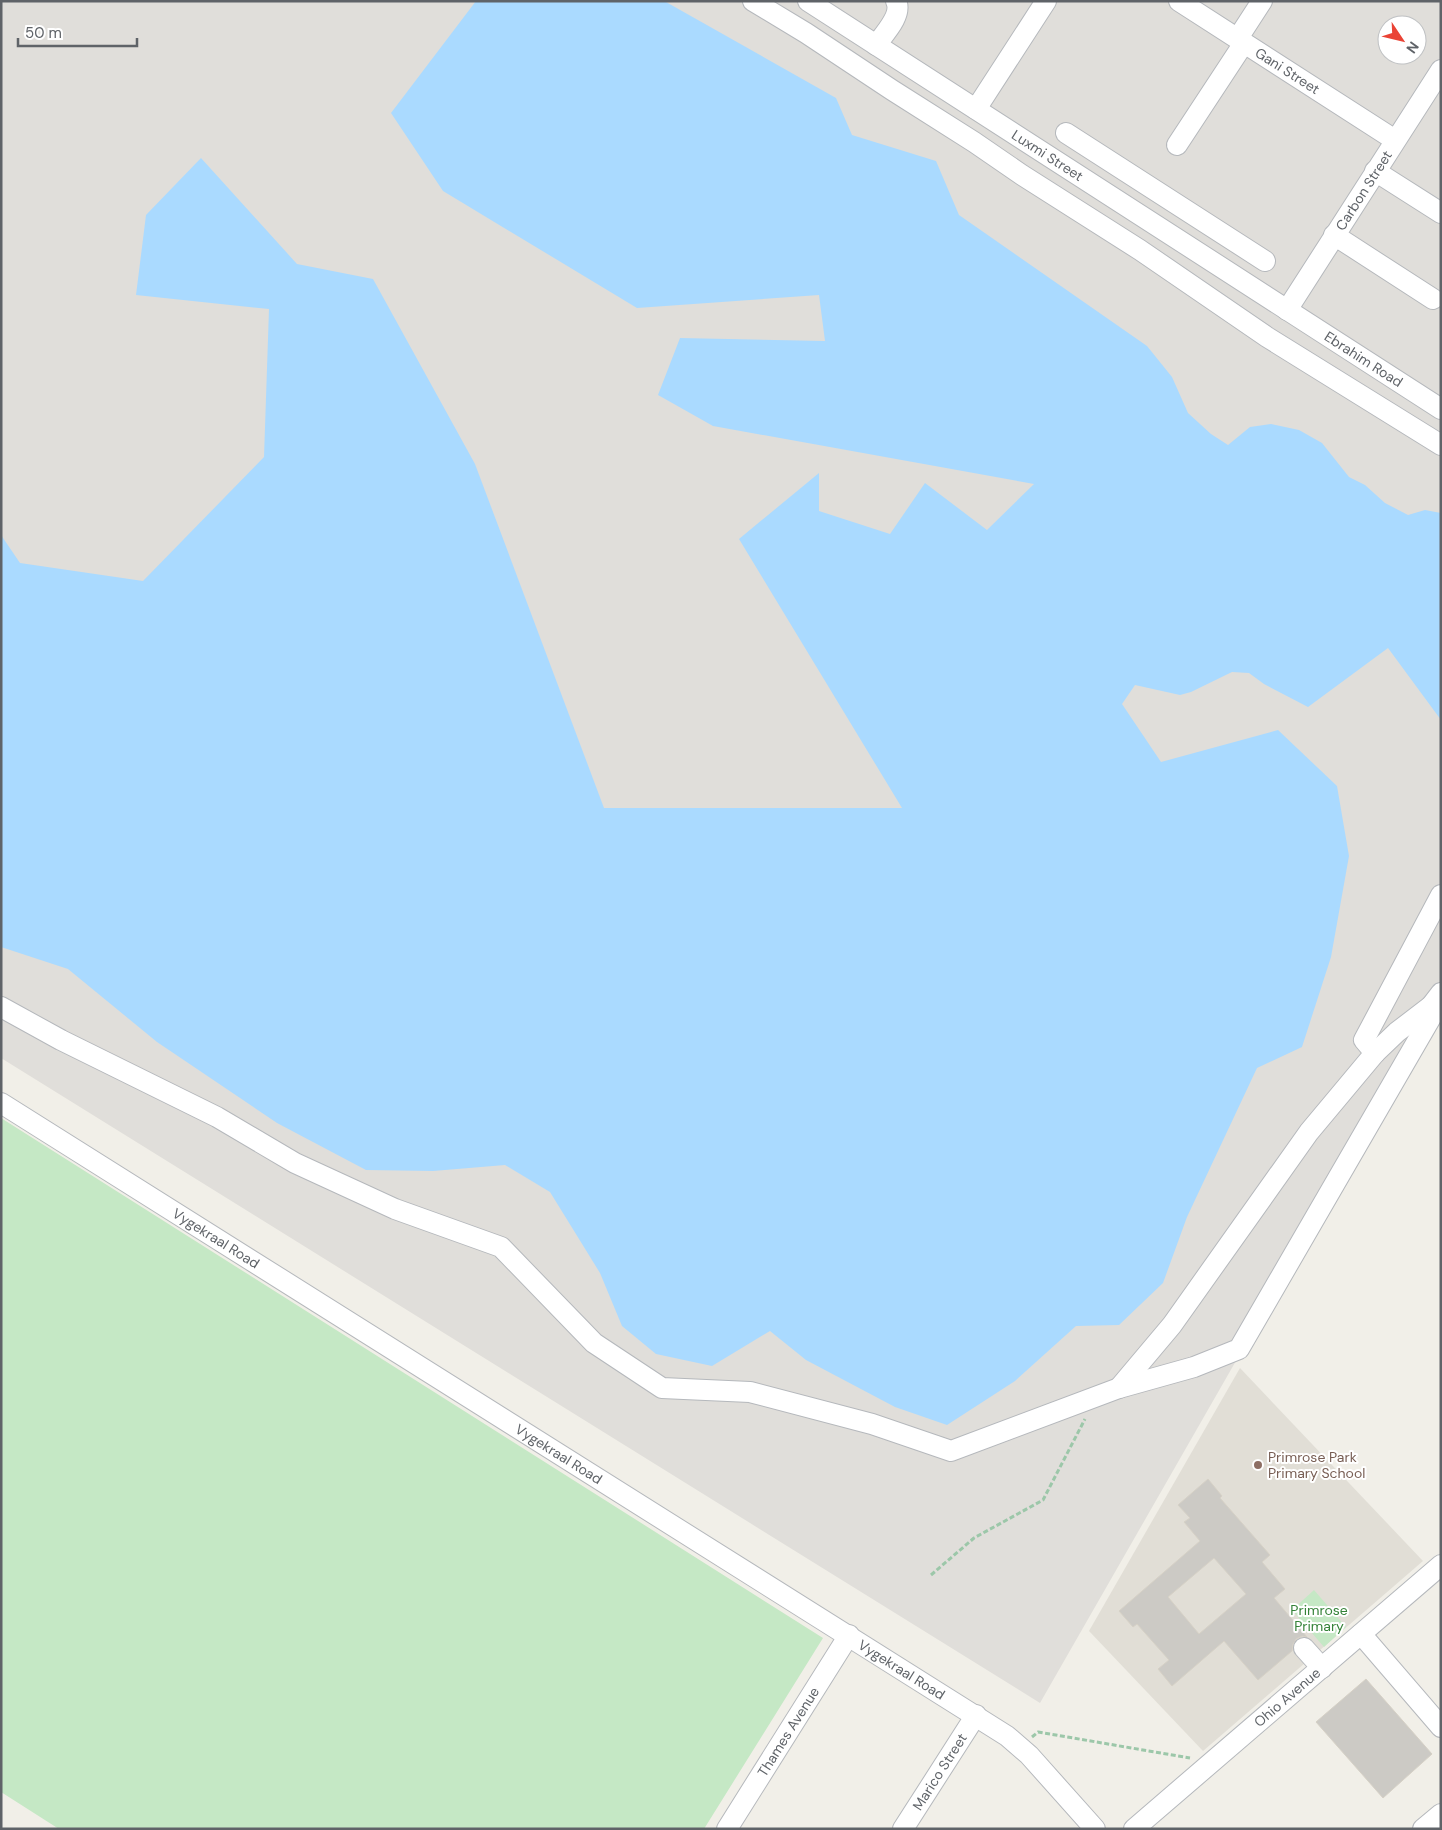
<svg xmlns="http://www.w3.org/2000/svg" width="1442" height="1830" font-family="'DM Sans',sans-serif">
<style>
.industrial{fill:#e0deda;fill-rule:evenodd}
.education{fill:#e1ded6}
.green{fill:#c5e8c5}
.water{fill:#aadaff}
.building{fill:#cccac5;stroke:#d6d1c6;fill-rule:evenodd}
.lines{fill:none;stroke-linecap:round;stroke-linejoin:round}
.minor-casing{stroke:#b5b8bc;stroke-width:22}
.path{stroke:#9cc7a9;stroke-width:3;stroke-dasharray:5 2.5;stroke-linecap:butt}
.minor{stroke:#fff;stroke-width:20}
.education-dot{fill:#8d6e63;stroke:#fff;stroke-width:2}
.labels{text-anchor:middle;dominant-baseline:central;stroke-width:4;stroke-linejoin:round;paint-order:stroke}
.street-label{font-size:14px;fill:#5f6368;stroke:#fff}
.education-label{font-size:14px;fill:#785e54;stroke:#fff;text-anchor:start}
.park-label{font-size:14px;fill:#348238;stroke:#fff}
</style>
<rect width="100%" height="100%" fill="#f1efe8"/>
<!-- industrial -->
<path class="industrial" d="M1,1H1441V1003L1040,1703L1,1058ZM1387,25H1417V55H1387Z"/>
<!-- education -->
<path class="education" d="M1240,1368L1423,1561L1203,1751L1089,1631Z"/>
<!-- green -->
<path class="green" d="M1,1118L823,1638L704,1829H59L1,1792Z
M1314,1590L1346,1627L1324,1647L1292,1610Z"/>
<!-- water -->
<path class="water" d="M476,1L666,2L836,98L852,135L936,161L959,215L1147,346L1172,377L1188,413L1211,434L1228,445L1250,427L1271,424L1299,430L1322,443L1349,477L1365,485L1385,503L1408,515L1425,510L1441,513V720L1388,648L1308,707L1264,684L1249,673L1232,672L1191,692L1180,695L1135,685L1122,704L1161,762L1278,730L1337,786L1349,856L1331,957L1302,1047L1257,1068L1187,1217L1163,1283L1119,1325L1076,1326L1015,1381L947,1425L895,1407L806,1360L770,1331L712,1366L656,1354L622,1326L600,1273L550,1192L505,1165L433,1171L366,1170L277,1123L157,1042L68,969L1,947V535L20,563L143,581L264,457L269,309L136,295L146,215L201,158L297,264L373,279L475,464L604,808H902L739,539L819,473V511L890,534L925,483L987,530L1034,484L713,426L658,395L680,338L825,341L819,295L637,308L443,191L391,113Z"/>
<!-- building -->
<path class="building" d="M1208,1479L1222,1496L1220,1498L1270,1555L1262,1562L1285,1589L1274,1598L1307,1637L1302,1636L1296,1639L1293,1644L1292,1651L1258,1680L1224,1641L1172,1686L1158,1669L1169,1660L1137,1624L1133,1627L1119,1611L1200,1541L1184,1522L1190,1518L1178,1505ZM1214,1558L1246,1594L1199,1634L1168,1597Z
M1366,1679L1432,1754L1383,1798L1316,1722Z"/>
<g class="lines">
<!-- minor casing -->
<g class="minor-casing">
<g id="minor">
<path d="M753,1L806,33L892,90L974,142L1022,175L1140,250L1267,337L1441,445"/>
<path id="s1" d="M808,1L1441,409"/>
<path id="s2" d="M1179,1L1395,140"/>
<path d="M1238,38L1262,1"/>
<path d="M876,45C884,34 903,15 896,1"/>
<path d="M976,109L1046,1"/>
<path d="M1066,133L1265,261"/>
<path d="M1177,145L1244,43"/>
<path d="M1375,171L1441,213"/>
<path d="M1334,235L1433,299"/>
<path id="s3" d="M1287,310L1441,70"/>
<path d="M1,1007L61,1040L217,1117L295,1163L395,1209L501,1247L594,1343L662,1388L750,1392L872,1424L951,1451L1119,1388L1194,1367L1239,1349L1433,1014L1431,1006"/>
<path d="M1375,1053L1397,1032L1431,1006L1441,993"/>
<path id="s4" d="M1,1103L1007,1736L1029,1755L1095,1829"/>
<path d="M1119,1388L1172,1325L1309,1132L1375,1053L1364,1040L1441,895"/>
<path d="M1361,1634L1441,1727"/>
<path d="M1304,1648L1322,1668"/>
<path id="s5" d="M727,1829L849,1635"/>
<path id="s6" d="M903,1829L976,1715"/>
<path id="s7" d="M1134,1829L1441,1565"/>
<path d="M1423,1829L1441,1814"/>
</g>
</g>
<!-- path -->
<path class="path" d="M931,1575L974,1538L1043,1500L1085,1419
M1032,1737L1038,1732L1190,1758"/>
<!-- minor -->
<use href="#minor" class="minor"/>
</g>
<!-- markers -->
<circle class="education-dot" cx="1258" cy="1465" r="5"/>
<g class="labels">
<!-- street labels -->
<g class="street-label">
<text stroke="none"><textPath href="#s2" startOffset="129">Gani Street</textPath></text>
<text stroke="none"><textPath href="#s1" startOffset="285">Luxmi Street</textPath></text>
<text stroke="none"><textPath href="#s3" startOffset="142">Carbon Street</textPath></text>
<text stroke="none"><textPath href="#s1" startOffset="661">Ebrahim Road</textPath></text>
<text stroke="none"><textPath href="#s4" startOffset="254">Vygekraal Road</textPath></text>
<text stroke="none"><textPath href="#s4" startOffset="659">Vygekraal Road</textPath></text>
<text stroke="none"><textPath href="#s4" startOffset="1064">Vygekraal Road</textPath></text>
<text stroke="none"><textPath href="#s7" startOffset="202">Ohio Avenue</textPath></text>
<text stroke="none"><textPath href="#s5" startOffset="115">Thames Avenue</textPath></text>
<text stroke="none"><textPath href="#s6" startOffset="68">Marico Street</textPath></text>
</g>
<!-- education labels -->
<g class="education-label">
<text x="1268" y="1457">Primrose Park<tspan x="1268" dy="16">Primary School</tspan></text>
</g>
<!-- park labels -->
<g class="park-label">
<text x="1319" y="1610">Primrose<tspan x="1319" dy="16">Primary</tspan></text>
</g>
</g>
<!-- border -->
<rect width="1442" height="1830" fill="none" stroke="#5f6368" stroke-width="5"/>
<!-- north arrow -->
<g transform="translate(1402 40) rotate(125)"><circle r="24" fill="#ffffff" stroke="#bfc1c3"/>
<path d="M0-4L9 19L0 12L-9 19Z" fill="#ea4335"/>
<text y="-8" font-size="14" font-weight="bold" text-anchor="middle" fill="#5f6368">N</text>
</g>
<!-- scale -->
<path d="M18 38v8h119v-8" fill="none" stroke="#5f6368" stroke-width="2.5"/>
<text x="25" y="38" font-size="15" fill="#5f6368" stroke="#ffffff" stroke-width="4" paint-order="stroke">50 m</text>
</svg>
